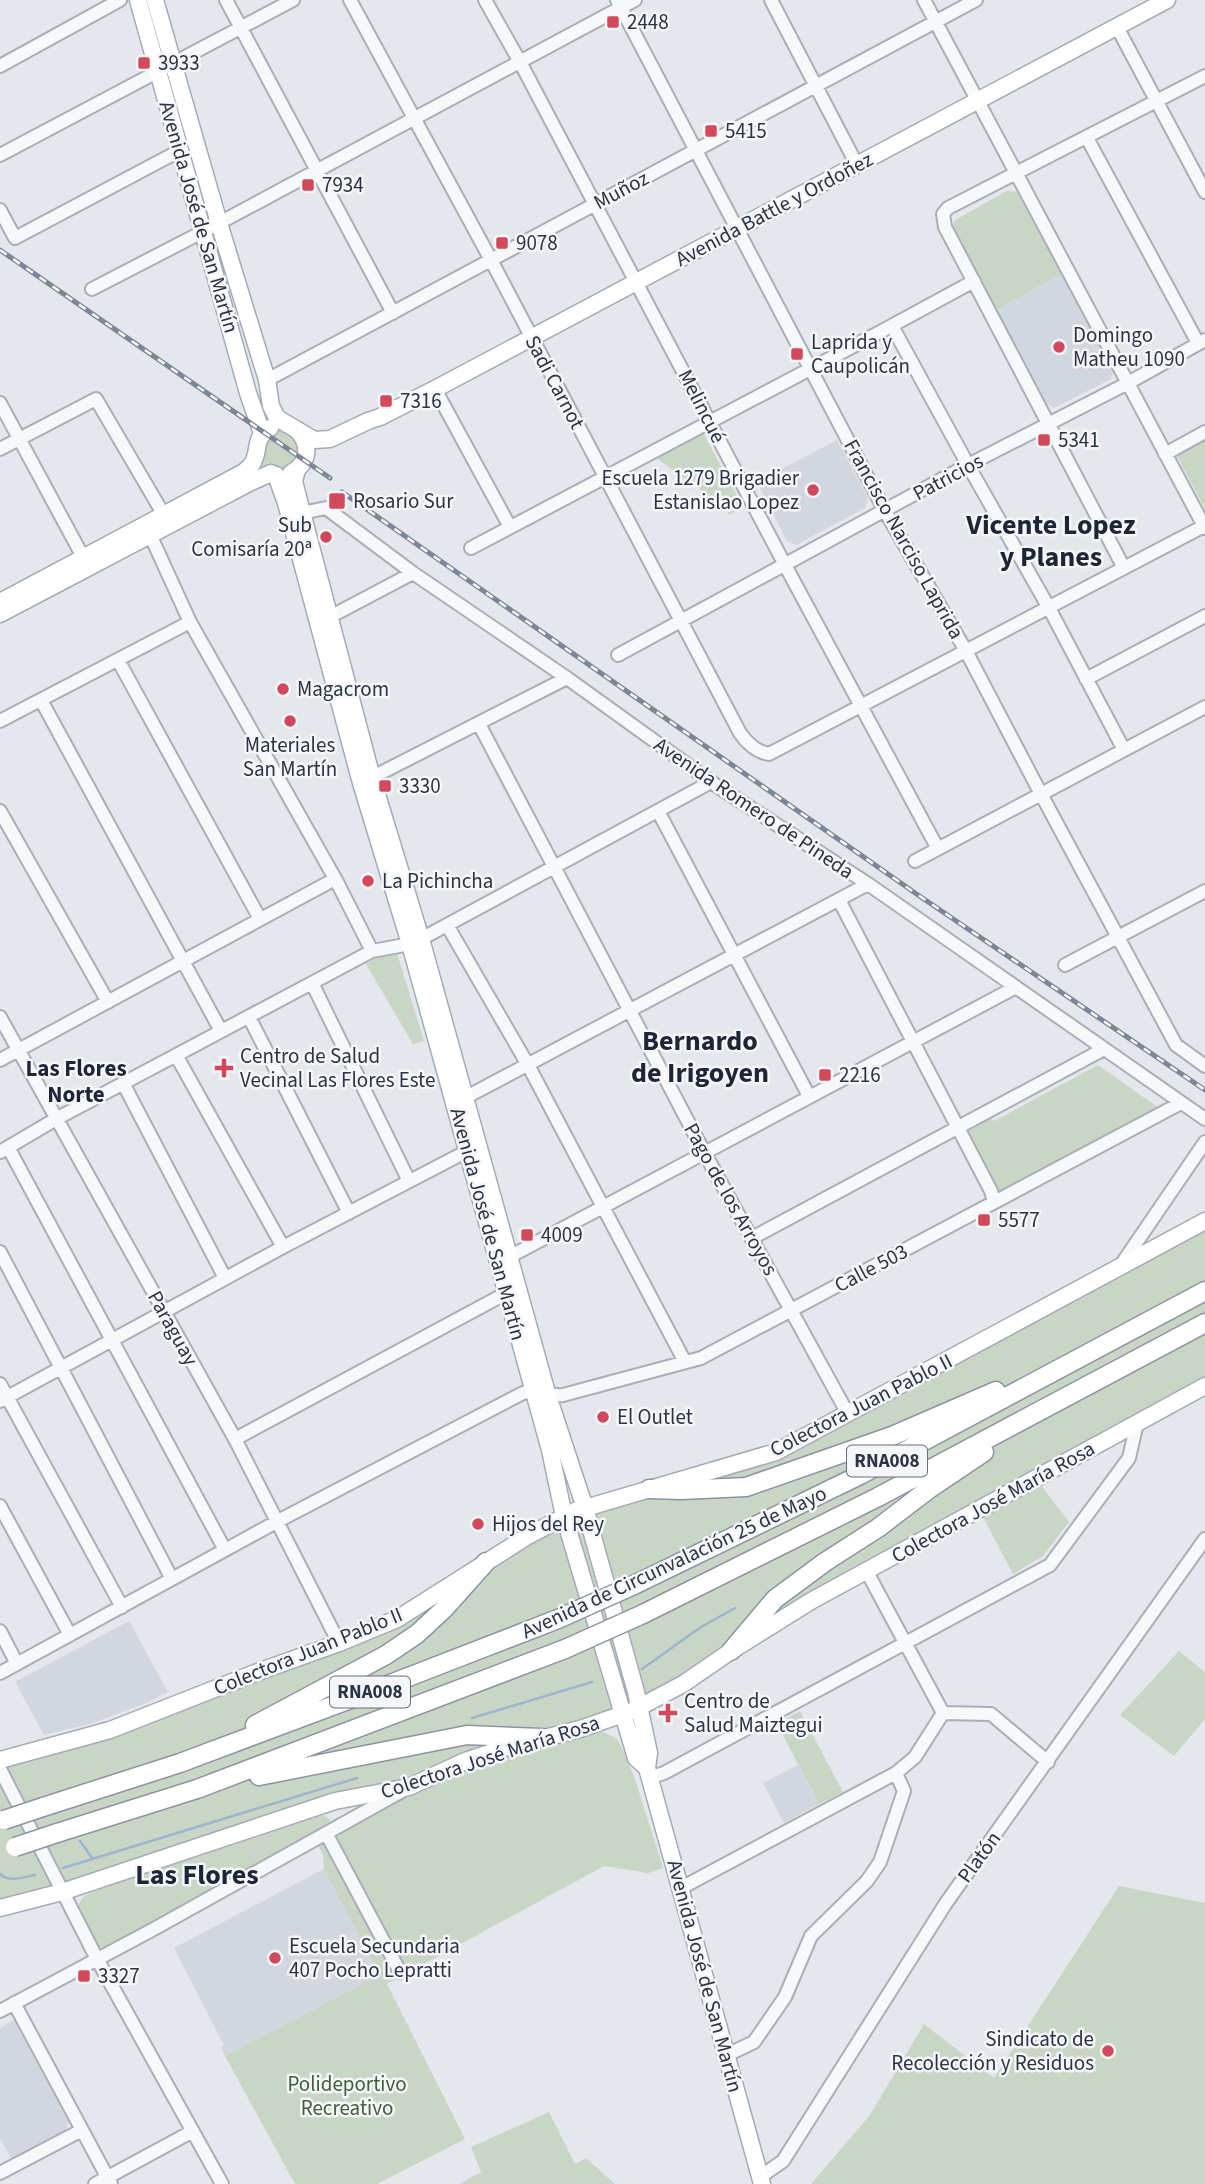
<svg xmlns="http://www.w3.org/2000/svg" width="1205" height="2184" font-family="'Source Sans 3',sans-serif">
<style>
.built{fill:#d2d6de}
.green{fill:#c9d6c5}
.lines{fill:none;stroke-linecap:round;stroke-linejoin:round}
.stream{stroke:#9fb4cc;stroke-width:2.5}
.minor-casing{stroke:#a9aeb7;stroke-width:16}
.major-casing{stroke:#a3abb8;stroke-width:19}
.highway-casing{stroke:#8b94a3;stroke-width:21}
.minor{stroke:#f7f8fa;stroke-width:12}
.major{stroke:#fff;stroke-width:16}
.highway{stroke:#fff;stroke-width:18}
.rail-casing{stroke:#7d8696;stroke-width:5}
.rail{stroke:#f4f6f9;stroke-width:2.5;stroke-dasharray:8;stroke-linecap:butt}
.highway-bridge-casing{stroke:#8b94a3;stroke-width:21;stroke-linecap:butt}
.highway-bridge{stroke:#fff;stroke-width:18}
.poi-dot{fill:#d1495b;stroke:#f4f6f9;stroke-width:2.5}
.labels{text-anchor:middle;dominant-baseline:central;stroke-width:5;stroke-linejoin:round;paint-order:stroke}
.shield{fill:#f4f6f9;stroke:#676e7b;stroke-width:2}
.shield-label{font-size:19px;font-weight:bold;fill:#2b3445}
.poi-label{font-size:21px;fill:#2b3445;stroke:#f4f6f9;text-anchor:start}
.street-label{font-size:21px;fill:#2b3445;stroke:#f4f6f9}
.park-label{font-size:21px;fill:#3f6138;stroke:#f4f6f9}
.neighbourhood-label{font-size:23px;font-weight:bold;fill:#1d2536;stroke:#f4f6f9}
.district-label{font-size:28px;font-weight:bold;fill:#1d2536;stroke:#f4f6f9}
</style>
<rect width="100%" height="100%" fill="#e4e7ec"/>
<!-- built -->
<path class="built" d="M1062,274L1114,371L1111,379L1054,408L1046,403L996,310Z
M837,440L868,498L865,508L796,545L787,541L757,482Z
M129,1621L168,1692L146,1703L93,1723L44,1735L15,1682Z
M798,1765L819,1804L784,1823L763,1783Z
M324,1869L379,1975L225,2056L221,2047L224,2045L174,1948Z
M14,2020L68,2121L66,2130L12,2160L0,2139V2028Z"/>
<!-- green -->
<path class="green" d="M1007,191L1017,192L1062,274L996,310L952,229L955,220Z
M280,425L307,446L287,475L263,468L258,460L257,443Z
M703,433L743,507L729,515L726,508L655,457Z
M1205,438V509L1176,454Z
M397,953L424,1041L413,1044L366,964L381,955Z
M1098,1065L1159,1108L1002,1191H997L967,1135L970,1130L991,1118L994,1121Z
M1205,1221V1386L639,1707L0,1908V1760L339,1643L564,1516L776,1452Z
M1040,1484L1069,1522L1043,1556L1013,1574L982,1515Z
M1179,1651L1205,1672V1719L1174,1756L1120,1715Z
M800,1711L843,1792L819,1804L777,1724Z
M602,1731L617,1739L622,1748L635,1779L663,1868L648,1873L604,1866L387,1984L465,2139L377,2184H295L225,2056L379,1975L324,1869L323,1855L318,1845L424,1785L461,1768L591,1732Z
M323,1815L330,1820L329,1828L106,1948L97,1946L78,1909C81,1893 87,1896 100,1889Z
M1119,1886L1205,1903V2184H811L870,2115L924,2024L994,2078Z
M549,2112L575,2164L586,2158L615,2184H459L481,2172L471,2147Z"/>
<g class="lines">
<!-- stream -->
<path class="stream" d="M642,1669L701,1627L735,1608
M472,1718L592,1682
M80,1841L92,1858
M63,1868L357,1778
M0,1874C9,1883 24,1877 35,1875"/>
<!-- minor casing -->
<g class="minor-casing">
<path id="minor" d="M226,0L393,313
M350,0L491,260L740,733C747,743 756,752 769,754L1204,526
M485,0L520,62L785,565L938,849
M617,0L885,511L966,651L1041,794L1176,1045L1205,1066
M771,0L857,165
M924,0L1205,528
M1117,27L1205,192
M0,66L120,0
M1087,138L1198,343
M0,155L293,0
M0,210L15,238L179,151
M92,289L208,229L635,0
M892,326L968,465L1049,608L1124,750
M267,380L976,0
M435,389L510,527
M0,403L83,557
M0,449L96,399L168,522
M1165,454L1205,432
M302,513L326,508L413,573L567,678L717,786L868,884L1205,1119
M147,528L190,622L337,882L372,951
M471,548L882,331L974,281
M1124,568L945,227L943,214L948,208L1205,76
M322,621L413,573
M618,655L968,465L1128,383L1205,340
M118,660L260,919
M1086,679L1205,616
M41,700L221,1031
M0,721L190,622
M479,724L704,1152L848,1414
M365,781L567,678
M0,811L108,1002
M658,811L809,1096
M915,861L1205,707
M839,900L991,1191L994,1202
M447,925L528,1065L685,1362
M1065,965L1205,891
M312,983L409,1181
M0,1017L235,1439L339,1643
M249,1017L349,1213
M176,1055L283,1247
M0,1060L335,879
M123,1083L225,1278
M457,1102L868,884
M8,1147L225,1550
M0,1152L56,1119L372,951L410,944L421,939L711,782
M752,1238L1104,1049
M0,1252L172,1579
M509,1257L1016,987
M1121,1265L1205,1142
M0,1384L122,1607
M0,1401L283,1247L475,1147
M235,1439L512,1290
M0,1506L70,1635
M867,1572L943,1713
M0,1631L17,1664
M0,1673L278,1521L523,1393C542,1387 546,1397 563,1395L701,1358L1181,1103
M943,1713L991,1714L1048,1762
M0,1769L97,1959L222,2184
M649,1778L664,1773L1050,1565L1129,1458L1137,1423
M326,1833L400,1972
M681,1888L896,1773L915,1757L943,1713
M14,2003L111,2184
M0,2011L152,1930L402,1791
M727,2055L754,2042L785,1997L811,1936L867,1881L880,1862L904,1791L896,1773
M0,2173L82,2130
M760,2177L783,2161L946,1903L1205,1539
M95,2184L193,2131"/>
</g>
<!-- major casing -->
<g class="major-casing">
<path id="major" d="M138,0L248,393L262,433
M155,0L219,223L267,380L271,406L277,418L314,440L330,439L368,421L380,417L435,389L1167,0
M297,470L294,481L299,501L372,778L421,939L547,1393L585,1508L636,1692L649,1753L647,1768L762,2184
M291,473C308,464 311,447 299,432
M276,475L286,503L361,783L410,944L550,1450L564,1516L636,1758L647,1768
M0,602L244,472C247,469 250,467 252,464C261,450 252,439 270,428
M0,614L249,483L271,473
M0,1760L110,1730L255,1673L339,1643L397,1619L526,1537L575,1511L776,1452L1205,1221
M0,1908L62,1892L335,1801L409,1787L465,1761L504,1748L580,1729L632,1711L683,1684L731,1651L811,1601L1205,1386"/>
</g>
<!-- highway casing -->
<g class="highway-casing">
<path id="highway" d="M649,1489L681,1490L746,1487L892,1436L996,1391
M634,1585L860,1475L1205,1291
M643,1614L878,1497L1205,1323
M731,1651L775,1599L825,1562L878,1528L929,1489L984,1452
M255,1725L386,1655L417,1634L444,1609L486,1562
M259,1776L467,1735L542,1738
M43,1807L180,1763L380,1688L558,1619
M57,1833L197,1789L565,1649"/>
</g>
<!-- minor -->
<use href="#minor" class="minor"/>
<!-- major -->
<use href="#major" class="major"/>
<!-- highway -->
<use href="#highway" class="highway"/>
<!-- rail casing -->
<g class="rail-casing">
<path id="rail" d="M0,250L330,478
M342,492L918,895L1205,1090"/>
</g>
<!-- rail -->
<use href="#rail" class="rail"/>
<!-- highway-bridge casing -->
<g class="highway-bridge-casing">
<path id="highway-bridge" d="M558,1619L634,1585
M565,1649L643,1614
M4,1820L43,1807
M15,1847L57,1833"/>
</g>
<!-- highway-bridge -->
<use href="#highway-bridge" class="highway-bridge"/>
</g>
<!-- markers -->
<g class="poi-dot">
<rect x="606" y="15" width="14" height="14" rx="3.5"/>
<rect x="137" y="56" width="14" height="14" rx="3.5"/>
<rect x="704" y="124" width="14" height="14" rx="3.5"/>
<rect x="301" y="178" width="14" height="14" rx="3.5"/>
<rect x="495" y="236" width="14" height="14" rx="3.5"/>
<circle cx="1059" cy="347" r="7"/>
<rect x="790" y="347" width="14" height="14" rx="3.5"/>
<rect x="379" y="394" width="14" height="14" rx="3.5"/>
<rect x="1037" y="433" width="14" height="14" rx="3.5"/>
<circle cx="813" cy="490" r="7"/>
<rect x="328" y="492" width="18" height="18" rx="3.5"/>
<circle cx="326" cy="537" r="7"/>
<circle cx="283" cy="689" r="7"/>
<circle cx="290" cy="721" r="7"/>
<rect x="378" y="779" width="14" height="14" rx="3.5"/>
<circle cx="368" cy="881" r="7"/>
<path d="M220.5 1057.5h7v7h7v7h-7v7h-7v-7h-7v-7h7z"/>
<rect x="818" y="1068" width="14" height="14" rx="3.5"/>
<rect x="977" y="1213" width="14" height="14" rx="3.5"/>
<rect x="520" y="1228" width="14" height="14" rx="3.5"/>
<circle cx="603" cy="1417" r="7"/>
<circle cx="478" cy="1524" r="7"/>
<path d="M664.5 1702.5h7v7h7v7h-7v7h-7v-7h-7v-7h7z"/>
<circle cx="275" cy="1958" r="7"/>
<rect x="77" y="1969" width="14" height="14" rx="3.5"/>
<circle cx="1108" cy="2051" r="7"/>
</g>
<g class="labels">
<!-- shield labels -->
<g class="shield">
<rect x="847" y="1445.5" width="80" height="31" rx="5"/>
<rect x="330" y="1676.5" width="80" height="31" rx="5"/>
</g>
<g class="shield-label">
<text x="887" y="1461">RNA008</text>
<text x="370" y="1692">RNA008</text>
</g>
<!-- poi labels -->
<g class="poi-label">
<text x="627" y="22">2448</text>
<text x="158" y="63">3933</text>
<text x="725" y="131">5415</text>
<text x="322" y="185">7934</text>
<text x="516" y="243">9078</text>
<text x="1073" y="335">Domingo<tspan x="1073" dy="24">Matheu 1090</tspan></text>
<text x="811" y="342">Laprida y<tspan x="811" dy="24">Caupolicán</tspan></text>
<text x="400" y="401">7316</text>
<text x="1058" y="440">5341</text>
<text x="799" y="478" text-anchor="end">Escuela 1279 Brigadier<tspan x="799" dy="24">Estanislao Lopez</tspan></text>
<text x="353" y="501">Rosario Sur</text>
<text x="312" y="525" text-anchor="end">Sub<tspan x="312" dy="24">Comisaría 20ª</tspan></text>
<text x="297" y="689">Magacrom</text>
<text x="290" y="745" text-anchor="middle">Materiales<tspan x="290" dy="24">San Martín</tspan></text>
<text x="399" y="786">3330</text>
<text x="382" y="881">La Pichincha</text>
<text x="240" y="1056">Centro de Salud<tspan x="240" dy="24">Vecinal Las Flores Este</tspan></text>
<text x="839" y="1075">2216</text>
<text x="998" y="1220">5577</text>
<text x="541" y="1235">4009</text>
<text x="617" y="1417">El Outlet</text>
<text x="492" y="1524">Hijos del Rey</text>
<text x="684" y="1701">Centro de<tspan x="684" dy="24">Salud Maiztegui</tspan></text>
<text x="289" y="1946">Escuela Secundaria<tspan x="289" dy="24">407 Pocho Lepratti</tspan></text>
<text x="98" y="1976">3327</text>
<text x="1094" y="2039" text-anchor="end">Sindicato de<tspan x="1094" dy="24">Recolección y Residuos</tspan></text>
</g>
<!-- street labels -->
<g class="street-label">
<text transform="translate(621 190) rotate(-28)">Muñoz</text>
<text transform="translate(774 209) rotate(-28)">Avenida Battle y Ordoñez</text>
<text transform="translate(199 217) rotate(74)">Avenida José de San Martín</text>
<text transform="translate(555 382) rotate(62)">Sadi Carnot</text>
<text transform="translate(702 406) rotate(63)">Melincué</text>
<text transform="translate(948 477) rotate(-28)">Patricios</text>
<text transform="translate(904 539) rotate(61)">Francisco Narciso Laprida</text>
<text transform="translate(754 808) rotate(34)">Avenida Romero de Pineda</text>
<text transform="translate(731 1199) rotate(61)">Pago de los Arroyos</text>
<text transform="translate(488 1224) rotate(75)">Avenida José de San Martín</text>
<text transform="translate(871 1268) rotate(-28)">Calle 503</text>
<text transform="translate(173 1328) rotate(61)">Paraguay</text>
<text transform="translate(861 1405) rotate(-27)">Colectora Juan Pablo II</text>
<text transform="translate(993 1502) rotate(-29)">Colectora José María Rosa</text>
<text transform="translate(674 1562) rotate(-25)">Avenida de Circunvalación 25 de Mayo</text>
<text transform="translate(308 1651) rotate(-22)">Colectora Juan Pablo II</text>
<text transform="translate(490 1757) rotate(-18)">Colectora José María Rosa</text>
<text transform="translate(979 1857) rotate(-54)">Platón</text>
<text transform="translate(705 1976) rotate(75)">Avenida José de San Martín</text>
</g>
<!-- park labels -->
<g class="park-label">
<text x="347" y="2084">Polideportivo<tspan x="347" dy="24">Recreativo</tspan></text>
</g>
<!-- neighbourhood labels -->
<g class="neighbourhood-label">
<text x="76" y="1068">Las Flores<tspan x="76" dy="26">Norte</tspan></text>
</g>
<!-- district labels -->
<g class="district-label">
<text x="1051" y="525">Vicente Lopez<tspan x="1051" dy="32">y Planes</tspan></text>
<text x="700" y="1041">Bernardo<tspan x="700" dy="32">de Irigoyen</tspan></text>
<text x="197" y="1875">Las Flores</text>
</g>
</g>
</svg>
